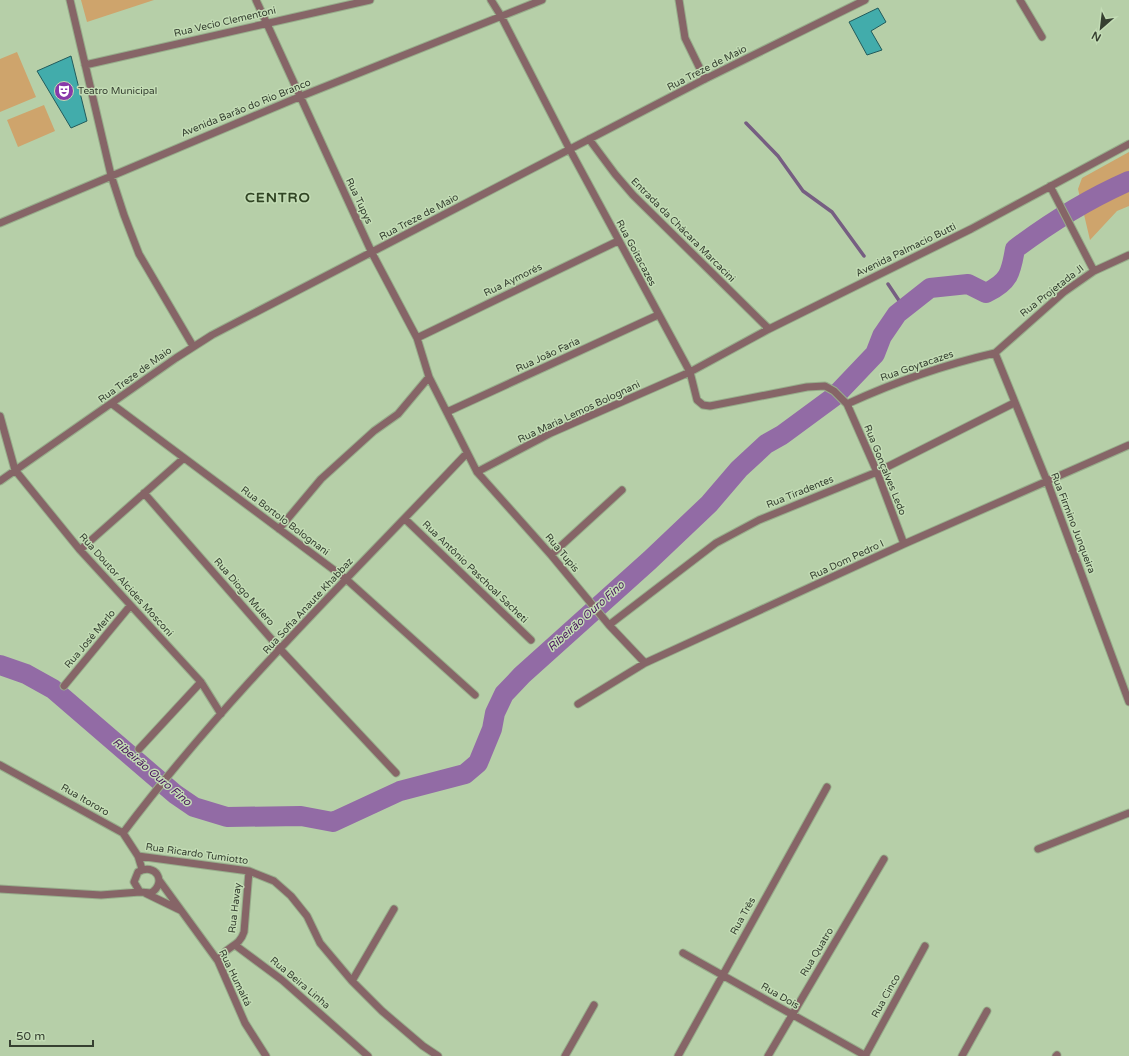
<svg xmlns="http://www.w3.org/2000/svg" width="1129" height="1056" font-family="'Varela Round',sans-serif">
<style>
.green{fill:#cea46c}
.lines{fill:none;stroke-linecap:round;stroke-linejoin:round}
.stream{stroke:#765e82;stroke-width:3.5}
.river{stroke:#926ba5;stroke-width:20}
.building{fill:#42acab;stroke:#225b5b}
.minor-casing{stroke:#97ad8b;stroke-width:9}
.minor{stroke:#866567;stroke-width:7}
.labels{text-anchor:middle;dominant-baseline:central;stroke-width:3;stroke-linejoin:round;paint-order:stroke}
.street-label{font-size:10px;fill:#364031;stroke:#c3dcb5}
.poi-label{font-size:10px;fill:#364031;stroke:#c3dcb5;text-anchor:start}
.water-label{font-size:11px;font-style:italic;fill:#48145c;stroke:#c3dcb5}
.district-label{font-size:14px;font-weight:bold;letter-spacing:1px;fill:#314524;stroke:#c3dcb5}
</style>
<rect width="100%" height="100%" fill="#b6cfa8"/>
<!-- green -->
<path class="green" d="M81,0H154L87,22Z
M17,52L36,97L0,112V59Z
M44,105L55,131L18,147L7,120Z
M1129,152V206L1117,211L1090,240L1078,189L1082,178Z"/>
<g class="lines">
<!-- stream -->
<path class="stream" d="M746,123L778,156L803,191L832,212L864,256
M888,284L904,308"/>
<!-- river -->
<path class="river" d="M0,665L26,674L53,689L175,794L194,807L227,817L301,816L333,822L400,791L465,774L478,763L492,729L495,713L504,694L522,675L650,560L709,504L739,469L766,444L782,435L835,396L875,354L882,336L897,314L930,288L968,284L986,293C1009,282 1011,273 1015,249C1051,222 1088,199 1129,181"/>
</g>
<!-- building -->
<path class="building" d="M878,8L886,22L871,31L882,50L867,55L849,22Z
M71,56L87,121L71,128L37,71Z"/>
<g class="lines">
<!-- minor casing -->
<g class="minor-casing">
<path id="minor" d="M70,0L111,175L124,215L139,254L193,346
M256,0L372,253L417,338L429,377L477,472L551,555L609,625L645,663
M491,0L501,16L570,150L690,372L697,400L703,405L710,406L807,387L825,386L834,391L847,404L877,472L904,544
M679,0L685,38L705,79
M1020,0L1042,37
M85,65L370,0
M589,139L615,174L633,195L769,329
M1050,186L1094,271
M0,223L299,97L542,0
M417,338L618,241
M995,353L1047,481L1129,702
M995,353L1064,292L1094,271L1129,255
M112,404L346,579L475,695
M847,404C895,382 943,365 995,353
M447,412L658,315
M0,416L15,470L80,550L201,682L221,714
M477,472L551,433L690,372L769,329L971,229L1129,144
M0,481L176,358L212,335L705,79L865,0
M144,493L281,650L396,773
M405,519L531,640
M279,529L321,479L374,431L398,414L429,377
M80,550L184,458
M551,555L622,490
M609,625L716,543L759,520L877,472L1014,403
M64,686L130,606
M578,704L645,663L904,544L1129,445
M139,749L201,682
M0,765L123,833L138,856L142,869
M123,833C226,696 350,577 467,453
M1038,849L1129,813
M138,856L249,871L274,881L291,896L307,916L320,943L352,981L382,1011L423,1046L438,1056
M159,880L218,961L245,1023L266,1056
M0,889L101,895L140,892L151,893C168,882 155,862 138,872L134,882L140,892
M145,893L180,910
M235,945L282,980L368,1056
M683,953L866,1056
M218,961C226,945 239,948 244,932L249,871
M352,981L394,909
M565,1056L594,1005
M678,1056L827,787
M768,1056L884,859
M865,1056L925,946
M962,1056L987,1011
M1056,1056L1057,1055"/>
</g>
<!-- minor -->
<use href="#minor" class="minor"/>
</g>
<!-- icons -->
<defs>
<g id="theatre-disc" transform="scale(1)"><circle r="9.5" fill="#8839a9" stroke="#c3dcb5"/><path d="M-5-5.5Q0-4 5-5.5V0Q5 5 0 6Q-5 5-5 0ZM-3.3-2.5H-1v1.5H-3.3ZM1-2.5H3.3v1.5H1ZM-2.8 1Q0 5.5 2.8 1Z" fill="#fff"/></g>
</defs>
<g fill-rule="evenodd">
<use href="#theatre-disc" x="64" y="91"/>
</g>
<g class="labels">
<!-- street labels -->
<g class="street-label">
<text transform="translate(225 22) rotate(-13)">Rua Vecio Clementoni</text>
<text transform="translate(707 68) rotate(-27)">Rua Treze de Maio</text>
<text transform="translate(246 108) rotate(-22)">Avenida Barão do Rio Branco</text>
<text transform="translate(359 201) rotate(65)">Rua Tupys</text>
<text transform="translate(419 217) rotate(-28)">Rua Treze de Maio</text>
<text transform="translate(683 230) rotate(45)">Entrada da Chácara Marcacini</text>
<text transform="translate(906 250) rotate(-26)">Avenida Palmacio Butti</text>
<text transform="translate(636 253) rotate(62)">Rua Goitacazes</text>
<text transform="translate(513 280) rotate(-26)">Rua Aymorés</text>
<text transform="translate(1052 291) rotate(-38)">Rua Projetada JI</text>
<text transform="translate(548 355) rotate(-25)">Rua João Faria</text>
<text transform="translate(917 366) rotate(-19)">Rua Goytacazes</text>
<text transform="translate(135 375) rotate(-36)">Rua Treze de Maio</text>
<text transform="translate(579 412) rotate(-25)">Rua Maria Lemos Bolognani</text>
<text transform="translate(885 470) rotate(68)">Rua Gonçalves Ledo</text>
<text transform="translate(800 492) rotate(-22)">Rua Tiradentes</text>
<text transform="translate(285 521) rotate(37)">Rua Bortolo Bolognani</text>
<text transform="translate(1073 523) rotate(69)">Rua Firmino Junqueira</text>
<text transform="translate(562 553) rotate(50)">Rua Tupis</text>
<text transform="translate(847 560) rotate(-25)">Rua Dom Pedro I</text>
<text transform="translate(475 572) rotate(44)">Rua Antônio Paschoal Sacheti</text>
<text transform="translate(126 585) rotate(48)">Rua Doutor Alcides Mosconi</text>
<text transform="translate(244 592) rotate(49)">Rua Diogo Mulero</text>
<text transform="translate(308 606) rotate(-47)">Rua Sofia Anaute Khabbaz</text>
<text transform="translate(90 639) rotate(-50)">Rua José Merlo</text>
<text transform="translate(85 800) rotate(30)">Rua Itororo</text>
<text transform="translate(197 854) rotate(8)">Rua Ricardo Tumiotto</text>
<text transform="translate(235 908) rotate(-83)">Rua Havay</text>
<text transform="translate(743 916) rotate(-61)">Rua Três</text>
<text transform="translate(817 952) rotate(-59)">Rua Quatro</text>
<text transform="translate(235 978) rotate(64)">Rua Humaitá</text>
<text transform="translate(300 983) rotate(40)">Rua Beira Linha</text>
<text transform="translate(780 996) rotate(30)">Rua Dois</text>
<text transform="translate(886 996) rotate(-61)">Rua Cinco</text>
</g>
<!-- poi labels -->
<g class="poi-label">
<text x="78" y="91">Teatro Municipal</text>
</g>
<!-- water labels -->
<g class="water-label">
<text transform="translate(586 616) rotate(-42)">Ribeirão Ouro Fino</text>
<text transform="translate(152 772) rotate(40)">Ribeirão Ouro Fino</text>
</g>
<!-- district labels -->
<g class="district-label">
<text x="278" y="197">CENTRO</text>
</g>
</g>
<!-- north arrow -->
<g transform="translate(1101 28) rotate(208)" stroke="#c3dcb5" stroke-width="3" paint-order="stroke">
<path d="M0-3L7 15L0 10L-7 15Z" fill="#364031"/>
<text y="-6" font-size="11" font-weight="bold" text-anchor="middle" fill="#364031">N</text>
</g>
<!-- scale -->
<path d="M10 1040v6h83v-6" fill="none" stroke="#364031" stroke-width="2"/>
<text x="16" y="1040" font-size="12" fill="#364031" stroke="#c3dcb5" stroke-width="3" paint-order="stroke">50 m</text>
</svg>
